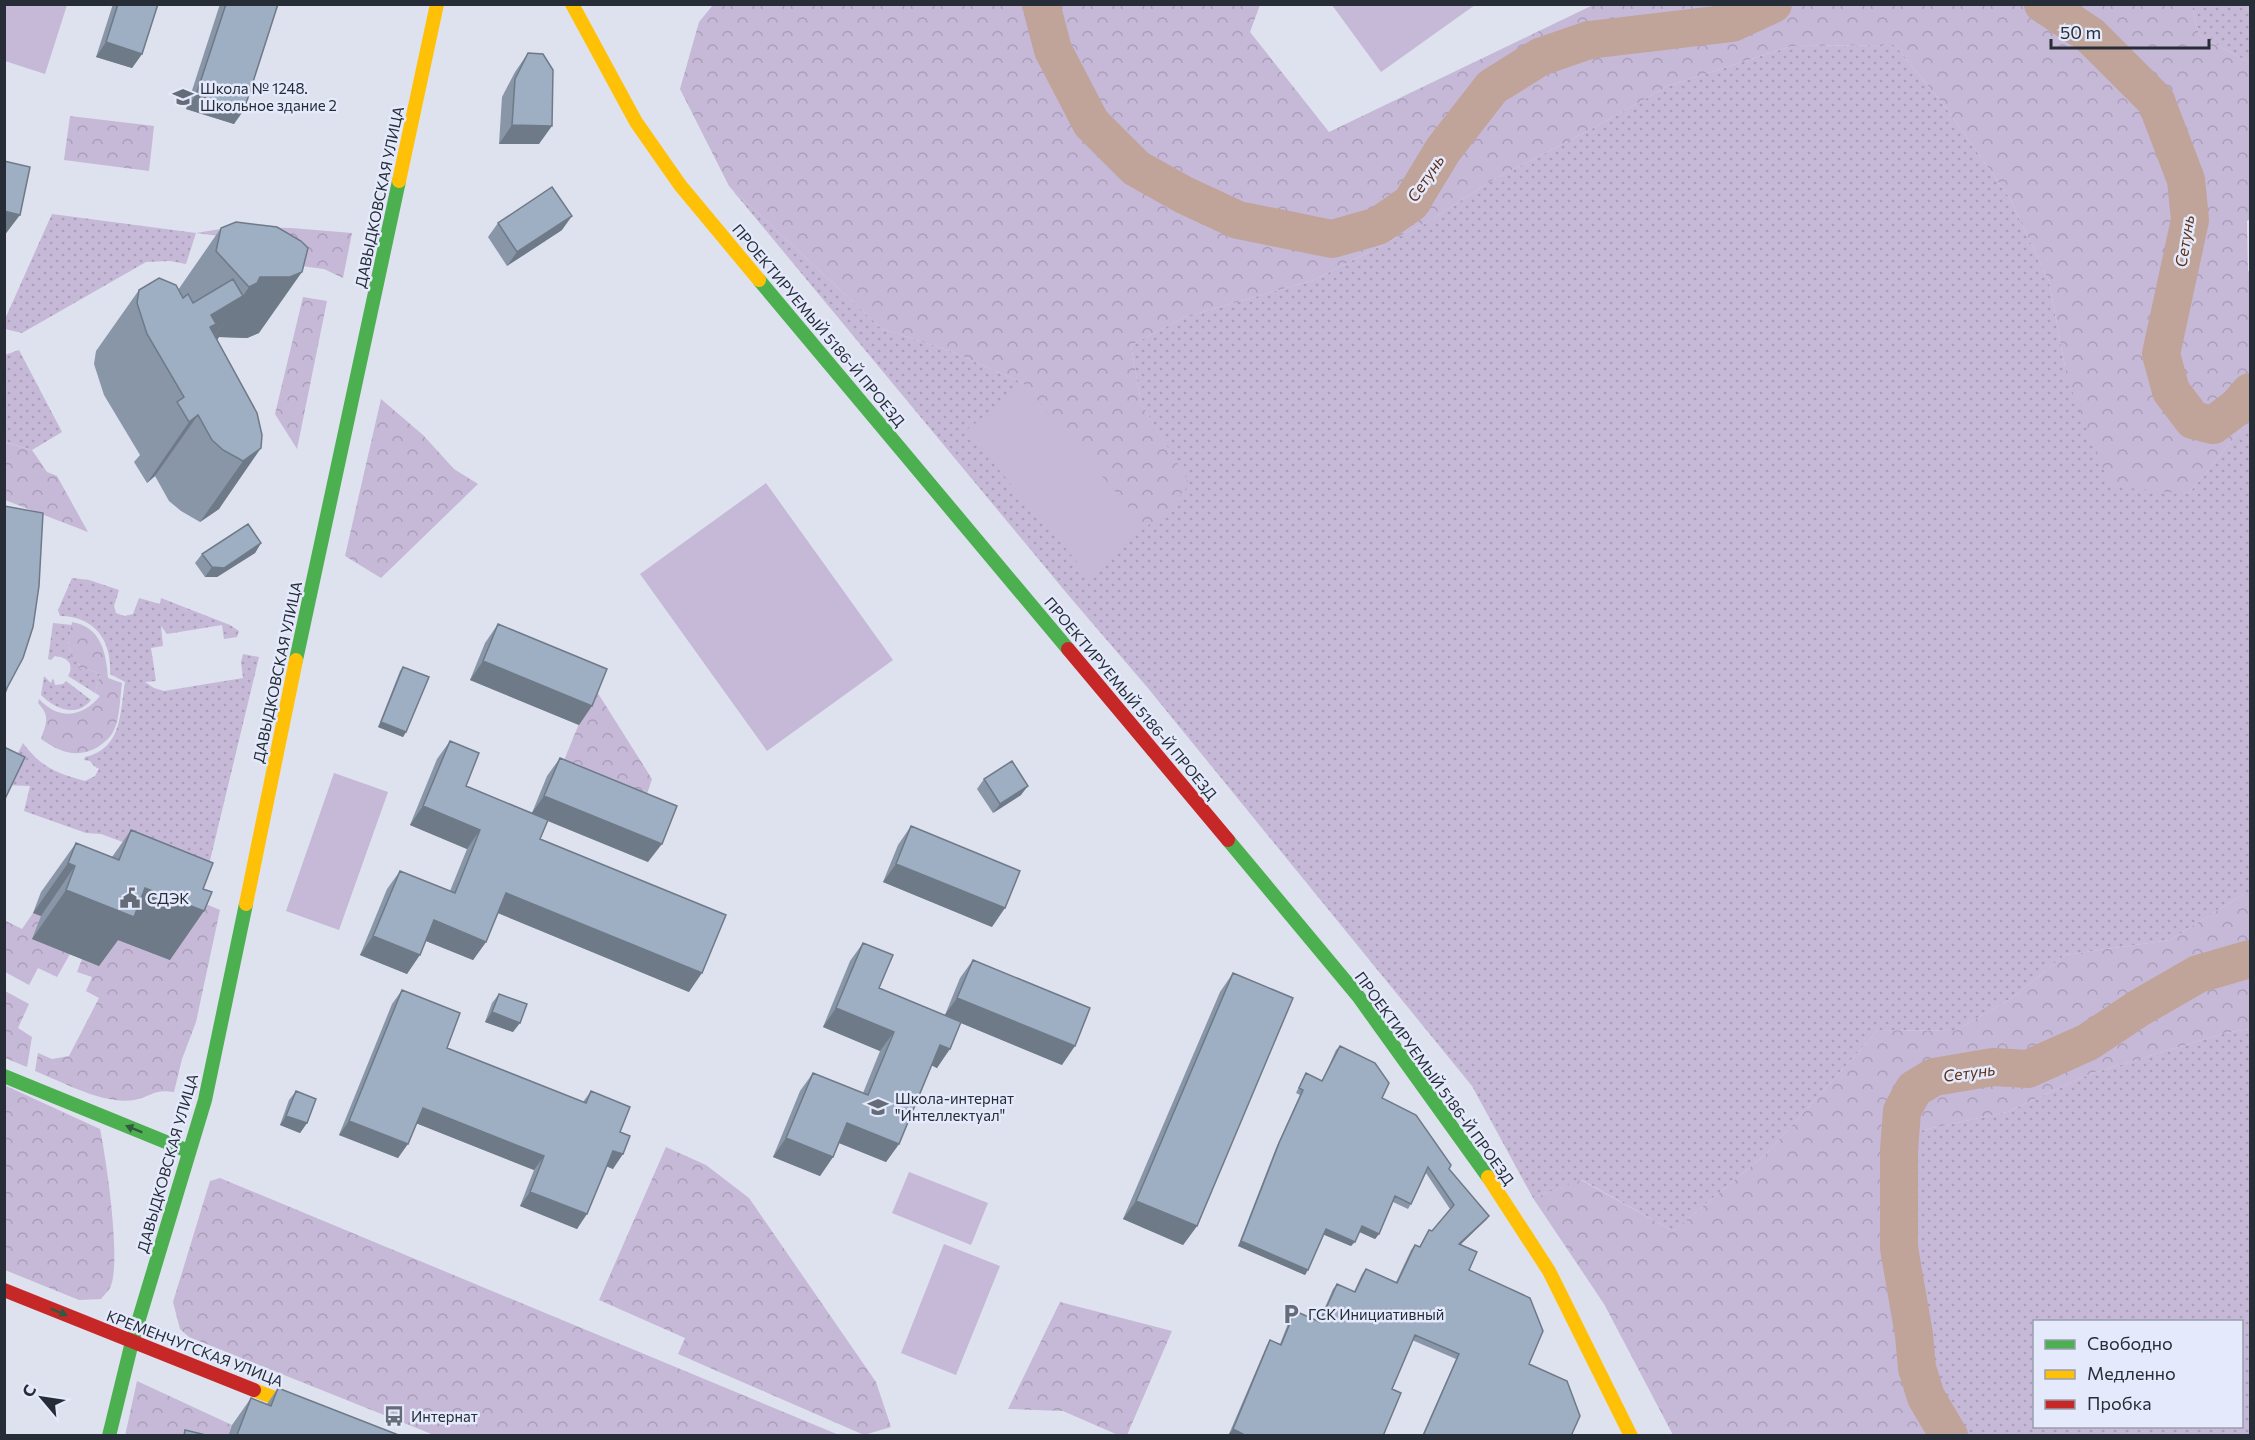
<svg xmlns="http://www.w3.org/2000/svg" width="2255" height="1440" font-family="Commissioner,sans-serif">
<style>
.grass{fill:url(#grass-dots);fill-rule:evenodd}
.forest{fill:url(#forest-crowns)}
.pitch{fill:#c6b8d7}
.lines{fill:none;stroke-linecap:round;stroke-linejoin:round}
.river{stroke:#c0a399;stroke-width:38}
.fast{stroke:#4caf50;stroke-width:14}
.slow{stroke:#ffc107;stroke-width:14}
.jam{stroke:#c62828;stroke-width:14}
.wall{fill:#8896a8}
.shaded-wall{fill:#6f7a88}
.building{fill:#9eaec3;stroke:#6f7a88;stroke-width:1.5}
.oneway{fill:#335a40}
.labels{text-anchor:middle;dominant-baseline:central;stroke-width:5;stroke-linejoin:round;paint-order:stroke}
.poi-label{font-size:15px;fill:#262d37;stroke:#e4e9fb;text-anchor:start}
.street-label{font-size:15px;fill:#262d37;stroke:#e4e9fb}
.water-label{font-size:16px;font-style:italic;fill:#5c2e17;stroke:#e4e9fb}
</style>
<defs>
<pattern id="grass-dots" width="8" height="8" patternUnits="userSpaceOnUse" patternTransform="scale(1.5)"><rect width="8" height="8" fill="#c6b8d7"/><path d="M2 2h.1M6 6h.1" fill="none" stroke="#aa9eb9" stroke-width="1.8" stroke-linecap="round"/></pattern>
<pattern id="forest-crowns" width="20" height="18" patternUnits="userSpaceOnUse" patternTransform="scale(1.5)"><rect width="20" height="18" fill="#c6b8d7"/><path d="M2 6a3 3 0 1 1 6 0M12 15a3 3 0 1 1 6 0" fill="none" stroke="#aa9eb9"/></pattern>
</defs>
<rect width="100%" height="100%" fill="#dee1ee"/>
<!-- grass -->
<path class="grass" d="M2192,5H2250V63L2199,35Z
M1895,45L1946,108L2009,197L2049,281L2067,378L2188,494L2250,419V894H2244L2170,940L2065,955L2012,998L1955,1031L1878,1030L1767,1153L1673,1231L1582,1180L1533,1198L1472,1086L1147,687L1069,596L729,186L882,329L948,350L1023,383L1189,484L1141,403L1131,345L1185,317L1314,280L1431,220L1491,181L1599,125L1668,86L1792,46Z
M52,214L196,233L186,264L170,261L146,262L22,333L5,329V319Z
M19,350L62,432L32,450L5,442V355Z
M72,578L89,580L119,590L114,606L116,613L124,616L133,614L139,598L160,604L161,598L230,625L239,631L237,637L224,639L222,625L167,634L161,626L163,646L151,648L156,681L145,682L154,688L164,691L243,678L241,662L243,654L259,657L207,873L101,834L86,833L24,811L30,786L5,785L4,781L23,743C42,768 56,773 85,781L95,776L99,769L94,766L90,761L84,760L85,757C122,749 120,713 125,682L110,674C112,641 95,616 60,616L58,610Z
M53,623L72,625L68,646L80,666L78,668L87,669L100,674L95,693L68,676C75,664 67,657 55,656L51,660L48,659Z
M44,676L51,683L52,679L54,680L55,685L63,684L66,681L91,700C77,718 55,709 41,695Z
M2250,1029V1435H1927L1931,1347L1912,1220L1914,1132L2007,1112L2090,1074L2225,1033ZM2034,1322H2242V1426H2034Z"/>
<!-- forest -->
<path class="forest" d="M713,5H1260L1250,32L1329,132L1593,5H2192L2199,35L2250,63V219L2247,221L2248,271L2250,272V419L2188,494L2110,486L2067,378L2049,281L2009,197L1946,108L1895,45L1792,46L1668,86L1599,125L1491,181L1431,220L1314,280L1185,317L1131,345L1141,403L1190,484L1158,520L1145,527L1023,383L948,350L882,329L729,186L680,89L699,22Z
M70,116L154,126L149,171L64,160Z
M233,227L291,228L352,233L343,278L324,269L301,266L266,242L196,233Z
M303,297L327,301L297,449L275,414Z
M381,399L423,435L454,469L478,484L381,578L345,556Z
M4,442L32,450L47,472L57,476L88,532L5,500Z
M72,622C101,627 106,652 108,678L122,683C120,697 120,717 114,730C111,737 105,742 98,747C77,759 60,752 41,739C46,723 51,717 38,703L39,699C59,721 83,717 100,696L95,693L100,674L87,669L84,671L78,668L80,665L70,655L72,653L68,646Z
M594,687L652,779L640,815L556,780Z
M2244,894H2250V1029L2225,1033L2090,1074L2007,1112L1914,1132L1912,1220L1931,1347L1927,1435H1673L1604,1304L1533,1198L1581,1180L1673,1231L1767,1153L1878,1030L1955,1031L2012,998L2065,955L2170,940Z
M189,897L220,910L196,1022L182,1059L174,1092C153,1089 151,1097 134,1100C103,1105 63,1082 35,1071L38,1053L52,1059L69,1056L99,998L86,991L92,977L77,972L82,959L111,937Z
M33,913L41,916L70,954L57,977L38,968L29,985L5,972L4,920L22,929Z
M5,991L29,1004L18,1028L32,1037L27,1067L5,1058Z
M4,1085L100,1129C106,1158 122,1264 110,1288C108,1291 104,1295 101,1299L79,1300L5,1270Z
M666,1147L706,1165L749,1198L876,1382L891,1427L864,1435L678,1354L685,1338L599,1300Z
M220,1178L839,1435H434L189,1337L180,1329L173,1302L210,1181Z
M1060,1302L1172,1331L1127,1435H1118L1063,1411L1008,1409Z
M137,1381L232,1425L228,1435L125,1436Z"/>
<!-- pitch -->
<path class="pitch" d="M5,4L67,5L45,74L5,61Z
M1332,5H1475L1381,72Z
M1023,383L1145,527L1089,576L966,431Z
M766,483L893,660L767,751L640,574Z
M334,773L388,792L339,930L286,911Z
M909,1172L988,1203L971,1245L892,1213Z
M944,1244L1000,1266L956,1375L901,1353Z"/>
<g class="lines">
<!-- river -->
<path class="river" d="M1041,4L1053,50L1091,123L1136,168L1184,195L1238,220L1332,239L1378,226L1411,203L1443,150L1492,87L1540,57L1589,40L1732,23L1773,4
M2043,4L2090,35L2156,101L2186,180L2190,220L2161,354L2171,391L2193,420L2213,425L2237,407L2250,392
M1949,1436L1926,1397L1917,1368L1914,1335L1899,1248V1150L1902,1111L1914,1089L1934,1077L1993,1067L2028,1069L2088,1042L2139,1008L2198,974L2250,959"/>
<!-- fast -->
<path class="fast" d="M759,280L1068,649
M296,660L399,181
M1228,840L1358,996L1488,1177
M4,1076L188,1151
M109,1436L132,1342L205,1100L246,904"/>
<!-- slow -->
<path class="slow" d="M572,4L636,122L680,185L759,280
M399,181L437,4
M246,904L296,660
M1488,1177L1549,1271L1631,1436
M254,1390L373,1436"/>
<!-- jam -->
<path class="jam" d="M1068,649L1228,840
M4,1290L254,1390"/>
</g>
<!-- wall -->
<path class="wall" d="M113,4H158L142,54L132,68L96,57Z
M220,4H278L234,124L186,109Z
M528,53L539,144H499L502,97L515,72Z
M236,222L259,333L247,338L219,337L217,340L262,435L219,509L200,522L181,511L169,501L155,476L147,483L134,462L140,455L104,395L94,364L96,351L139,290H178L221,228Z
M498,223L562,230L507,266L488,237Z
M261,543L255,553L217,577H205L195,563L202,554Z
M498,624L579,725L470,680L485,643Z
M403,667L406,732L403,737L378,727L400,671Z
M450,741L466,786L532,813L547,776L560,758L648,862L548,821L540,839L689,992L498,913L486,942L473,960L426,941L407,974L360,955L387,889L400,871L450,891L467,849L410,825L437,759Z
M984,779L1021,795L993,813L977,789Z
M911,826L992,927L883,882L898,845Z
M131,830L170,960L118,940L99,966L32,939L41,916L33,913L41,892L76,843L112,857Z
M863,943L879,988L945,1015L960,978L973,960L1062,1065L961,1023L937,1068L931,1065L899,1144L886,1162L839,1143L833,1157L820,1176L773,1157L800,1091L813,1073L863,1093L880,1051L823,1027L850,961Z
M1233,973L1197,1226L1183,1245L1123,1219L1220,992Z
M402,990L447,1048L583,1102L591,1091L620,1132L613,1169L607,1166L577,1229L520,1206L534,1170L416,1123L398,1158L339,1135L392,1004Z
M499,994L513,1032L485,1022L492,1003Z
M1340,1046L1382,1098L1449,1169L1489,1216L1486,1220L1460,1244L1469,1270L1529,1364L1571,1436H1422L1456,1359L1412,1340L1392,1389L1383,1436H1233L1229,1434L1267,1345L1270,1340L1280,1344L1291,1316L1295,1311L1319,1321L1333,1289L1337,1284L1354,1292L1362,1274L1366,1269L1396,1282L1411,1250L1415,1245L1419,1247L1429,1230L1432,1231L1450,1209L1426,1173L1411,1204L1408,1209L1393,1202L1379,1234L1375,1239L1359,1232L1351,1246L1323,1234L1305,1275L1238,1246L1276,1148L1300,1095L1296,1093L1303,1078L1306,1073L1322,1081L1336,1050Z
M296,1091L307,1123L300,1133L280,1125L289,1100Z
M278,1388L401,1436H228L232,1425L251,1398L267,1404Z"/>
<!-- shaded-wall -->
<path class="shaded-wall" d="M106,42L142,54L132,68L96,57Z
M196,95L244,110L234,124L186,109Z
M512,125L552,126L539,144H499Z
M4,211L20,215L4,236Z
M572,216L562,230L507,266L517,252Z
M302,272L259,333L247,338L219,337L215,343L207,347L249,287L260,277Z
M243,296L200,356L211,315Z
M198,415L155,476L147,483L189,422Z
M261,448L219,509L200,522L243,461Z
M261,543L255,553L217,577H205L212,567Z
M483,661L592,706L579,725L470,680Z
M381,722L406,732L403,737L378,727Z
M1028,786L1021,795L993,813L1000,804Z
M544,796L662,844L648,862L531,814Z
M423,806L480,830L467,849L410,825Z
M68,863L75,866L41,916L33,913Z
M896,864L1005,908L992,927L883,882Z
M145,888L204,911L170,960L118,940L99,966L32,939L66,890Z
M506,893L702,973L689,992L493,911Z
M434,920L486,942L473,960L421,939Z
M373,936L420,955L407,974L360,955Z
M957,998L1075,1046L1062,1065L944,1016Z
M836,1008L894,1032L880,1051L823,1027Z
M492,1012L520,1023L513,1032L485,1022Z
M940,1045L950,1049L937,1068L927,1063Z
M423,1108L544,1156L534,1170L413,1122Z
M286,1116L307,1123L300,1133L280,1125Z
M349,1121L408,1144L398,1158L339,1135Z
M847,1123L899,1144L886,1162L834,1141Z
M786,1138L833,1157L820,1176L773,1157Z
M613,1151L623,1154L613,1169L603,1165Z
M530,1192L587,1214L577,1229L520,1206Z
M1136,1201L1197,1226L1183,1245L1123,1219Z
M1489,1216L1486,1220L1456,1249L1459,1244Z
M1362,1226L1379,1234L1375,1239L1358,1231Z
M1326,1229L1355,1242L1351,1246L1322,1234Z
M1241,1241L1308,1270L1305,1275L1238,1246Z
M1233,1429L1243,1434L1242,1436H1233L1229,1434Z"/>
<!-- building -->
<path class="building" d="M118,4H158L142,54L106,42Z
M226,4H278L244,110L196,95Z
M528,53L543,54L553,70L552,126L512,125L515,79Z
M4,161L30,167L20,215L4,211Z
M552,187L572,216L517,252L498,223Z
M236,222L277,227L301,241L308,248L302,272L290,277H260L257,283L249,287L216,251L221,228Z
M159,278L176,285L183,298L188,294L193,303L233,279L243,296L211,315L216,324L210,327L257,413L262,435L261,448L243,461L223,450L212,440L198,415L189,422L177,402L184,397L147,334L137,303L139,290Z
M4,506L43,513L39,586L33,627L23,658L7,688L4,696Z
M248,524L261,543L224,568L212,567L202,554Z
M498,624L607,669L592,706L483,661Z
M403,667L429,677L406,732L381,722Z
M450,741L479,753L466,786L548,820L540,839L726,915L702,973L506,893L486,942L434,920L420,955L373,936L400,871L455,893L480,830L423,806Z
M4,747L25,757L4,801Z
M560,758L677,806L662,844L544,796Z
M1012,761L1028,786L1000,804L984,779Z
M911,826L1020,871L1005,908L896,864Z
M131,830L213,863L203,889L212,892L204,911L145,888L134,917L66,890L75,866L68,863L76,843L119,860Z
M863,943L893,955L879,988L961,1022L950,1049L940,1045L899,1144L847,1123L833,1157L786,1138L813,1073L868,1095L894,1032L836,1008Z
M973,960L1090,1008L1075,1046L957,998Z
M1233,973L1293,998L1197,1226L1136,1201Z
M402,990L460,1013L447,1048L586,1103L591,1091L630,1107L620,1132L630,1136L623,1154L613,1151L587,1214L530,1192L544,1156L423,1108L408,1144L349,1121Z
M499,994L527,1004L520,1023L492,1012Z
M1340,1046L1375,1063L1389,1083L1382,1098L1416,1115L1451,1165L1449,1169L1489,1216L1459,1244L1477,1252L1469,1270L1530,1298L1543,1331L1529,1364L1567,1381L1580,1416L1571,1436H1423L1459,1354L1415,1335L1392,1389L1401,1393L1383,1436H1242L1243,1434L1233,1429L1270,1340L1281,1345L1295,1311L1320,1322L1337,1284L1355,1292L1366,1269L1397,1283L1415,1245L1420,1247L1429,1230L1432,1231L1454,1205L1428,1167L1411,1204L1395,1196L1379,1234L1362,1226L1355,1242L1326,1229L1308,1270L1241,1241L1279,1143L1303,1090L1299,1088L1306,1073L1322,1081Z
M296,1091L316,1099L307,1123L286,1116Z
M278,1388L401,1436L237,1435L251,1398L271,1406Z
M185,1430L210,1436H184Z"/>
<!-- one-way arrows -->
<defs><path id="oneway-solid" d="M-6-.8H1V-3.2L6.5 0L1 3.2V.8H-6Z" transform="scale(1.5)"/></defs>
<g class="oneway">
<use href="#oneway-solid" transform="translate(134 1129) rotate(-158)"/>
<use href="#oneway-solid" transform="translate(59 1312) rotate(22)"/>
</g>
<!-- icons -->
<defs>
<g id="school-bare" transform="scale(1.62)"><path d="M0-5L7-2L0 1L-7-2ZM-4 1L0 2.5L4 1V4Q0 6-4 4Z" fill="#666c77" stroke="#e4e9fb" stroke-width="2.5" paint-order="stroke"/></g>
<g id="civic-bare" transform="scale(1.62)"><path d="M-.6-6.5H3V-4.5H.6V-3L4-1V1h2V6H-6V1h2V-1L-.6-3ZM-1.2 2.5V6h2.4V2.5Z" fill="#666c77" stroke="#e4e9fb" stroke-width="2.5" paint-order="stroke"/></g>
<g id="parking-bare" transform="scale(1.62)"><path d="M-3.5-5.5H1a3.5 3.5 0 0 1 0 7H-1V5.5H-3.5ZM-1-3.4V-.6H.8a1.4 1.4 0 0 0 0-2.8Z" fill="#666c77" stroke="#e4e9fb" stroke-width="2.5" paint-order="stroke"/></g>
<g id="bus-bare" transform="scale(1.62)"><path d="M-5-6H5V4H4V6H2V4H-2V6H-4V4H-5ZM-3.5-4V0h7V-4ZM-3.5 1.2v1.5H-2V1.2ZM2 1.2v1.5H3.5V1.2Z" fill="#666c77" stroke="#e4e9fb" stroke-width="2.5" paint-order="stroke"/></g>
</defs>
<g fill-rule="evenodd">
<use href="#school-bare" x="183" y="97"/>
<use href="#civic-bare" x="130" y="898"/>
<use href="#school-bare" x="878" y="1107"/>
<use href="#parking-bare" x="1291" y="1314"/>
<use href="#bus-bare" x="394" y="1416"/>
</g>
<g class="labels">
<!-- poi labels -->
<g class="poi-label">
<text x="200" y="88">Школа № 1248.<tspan x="200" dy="17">Школьное здание 2</tspan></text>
<text x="147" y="898">СДЭК</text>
<text x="895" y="1098">Школа-интернат<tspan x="895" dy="17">"Интеллектуал"</tspan></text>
<text x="1308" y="1314">ГСК Инициативный</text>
<text x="411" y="1416">Интернат</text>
</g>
<!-- street labels -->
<g class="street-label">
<text transform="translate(379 197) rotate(-78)">ДАВЫДКОВСКАЯ УЛИЦА</text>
<text transform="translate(819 325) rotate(50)">ПРОЕКТИРУЕМЫЙ 5186-Й ПРОЕЗД</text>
<text transform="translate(277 672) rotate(-78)">ДАВЫДКОВСКАЯ УЛИЦА</text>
<text transform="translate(1131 698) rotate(50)">ПРОЕКТИРУЕМЫЙ 5186-Й ПРОЕЗД</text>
<text transform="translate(1435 1078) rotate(54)">ПРОЕКТИРУЕМЫЙ 5186-Й ПРОЕЗД</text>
<text transform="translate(167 1163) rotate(-74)">ДАВЫДКОВСКАЯ УЛИЦА</text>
<text transform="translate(195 1348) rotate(21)">КРЕМЕНЧУГСКАЯ УЛИЦА</text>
</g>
<!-- water labels -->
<g class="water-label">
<text transform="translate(1425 178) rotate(-56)">Сетунь</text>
<text transform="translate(2184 241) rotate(-81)">Сетунь</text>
<text transform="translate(1969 1072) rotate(-8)">Сетунь</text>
</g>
</g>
<!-- border -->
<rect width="2255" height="1440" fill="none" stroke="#262d37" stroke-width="12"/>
<!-- legend -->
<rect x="2033" y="1320" width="210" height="108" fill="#e4e9fb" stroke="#989ead" stroke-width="1.5"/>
<rect x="2045" y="1340" width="30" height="9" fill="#4caf50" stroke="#989ead" stroke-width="1.5"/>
<text x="2087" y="1350" font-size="18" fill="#262d37">Свободно</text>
<rect x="2045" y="1370" width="30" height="9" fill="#ffc107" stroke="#989ead" stroke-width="1.5"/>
<text x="2087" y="1380" font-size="18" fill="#262d37">Медленно</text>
<rect x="2045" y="1400" width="30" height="9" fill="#c62828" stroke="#989ead" stroke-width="1.5"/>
<text x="2087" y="1410" font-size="18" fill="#262d37">Пробка</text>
<!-- north arrow -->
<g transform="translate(42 1398) rotate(299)" stroke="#e4e9fb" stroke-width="4.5" paint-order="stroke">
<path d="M0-4.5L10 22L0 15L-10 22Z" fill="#262d37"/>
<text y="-9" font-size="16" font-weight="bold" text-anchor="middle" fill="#262d37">С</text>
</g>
<!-- scale -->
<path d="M2051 39v9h158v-9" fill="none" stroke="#262d37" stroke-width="3"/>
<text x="2060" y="39" font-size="18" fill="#262d37" stroke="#e4e9fb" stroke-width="4.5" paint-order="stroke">50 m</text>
</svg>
